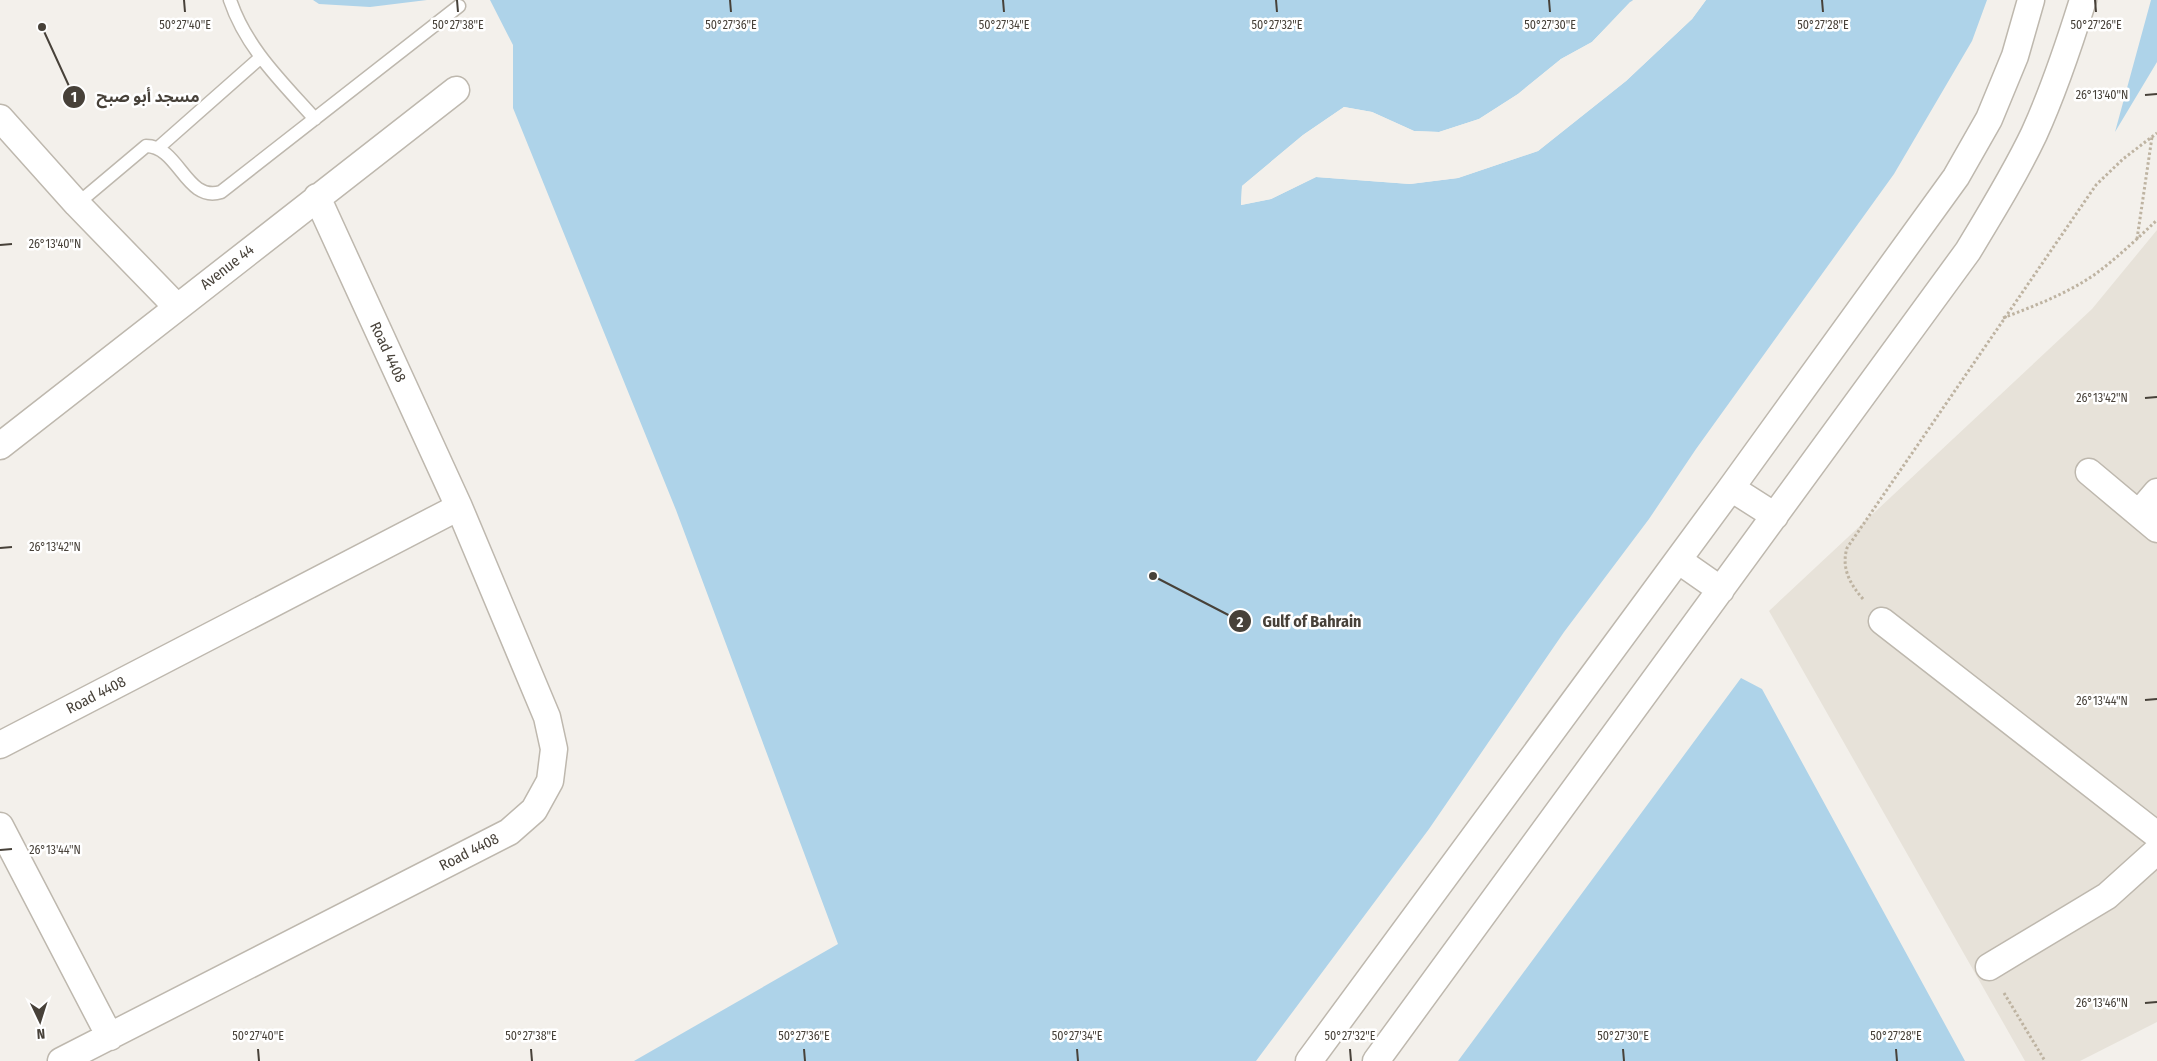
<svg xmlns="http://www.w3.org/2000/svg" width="2157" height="1061" font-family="'Fira Sans Condensed','Noto Sans Arabic',sans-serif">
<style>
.residential{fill:#e7e2d9}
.water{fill:#aed3e9}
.pier{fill:#f3f0eb}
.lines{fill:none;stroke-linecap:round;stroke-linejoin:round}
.service-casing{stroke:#beb8ae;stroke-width:15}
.minor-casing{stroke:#beb8ae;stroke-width:29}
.path{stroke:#beb3a1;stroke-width:3;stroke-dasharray:2.5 2.5;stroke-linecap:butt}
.service{stroke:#fff;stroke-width:12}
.minor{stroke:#fff;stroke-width:26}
.ticks{fill:none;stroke:#474139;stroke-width:2}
.labels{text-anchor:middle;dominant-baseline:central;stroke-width:5;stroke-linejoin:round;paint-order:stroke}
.street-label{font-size:15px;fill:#474139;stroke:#fff}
.ticks-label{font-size:12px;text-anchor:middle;fill:#474139;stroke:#fff;stroke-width:5;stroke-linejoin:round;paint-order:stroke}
.leader{fill:none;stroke:#474139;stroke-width:2}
.callout-dot{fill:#474139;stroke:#fff;stroke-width:2}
.mark-label{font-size:15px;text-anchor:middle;font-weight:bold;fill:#fff}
.callout-label{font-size:16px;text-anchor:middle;font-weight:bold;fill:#474139;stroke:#fff;stroke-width:5;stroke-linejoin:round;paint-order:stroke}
</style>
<rect width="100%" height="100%" fill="#f3f0eb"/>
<!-- residential -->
<path class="residential" d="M2157,230V1022L2080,1061H2025L1769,611L2092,309Z"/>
<!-- water -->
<path class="water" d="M313,0H427L370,7L319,4Z
M490,0H1633L1592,42L1561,59L1518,94L1479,119L1439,132L1414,131L1372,112L1344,107L1303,135L1242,186L1241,205L1271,199L1316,177L1410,184L1458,178L1538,151L1626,81L1692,19L1706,0H1987L1972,41L1894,174L1696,449L1649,519L1564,632L1429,829L1256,1061H634L838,944L676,510L513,108V45Z
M2151,0H2157V62L2115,132Z
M1741,678L1762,689L1965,1061H1458Z"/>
<!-- pier -->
<path class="pier" d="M1635,0L1594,44L1563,61L1519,96L1480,121L1439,134L1414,133L1371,114L1344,110L1266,167L1245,188L1244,202L1270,196L1315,175L1409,181L1457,175L1537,149L1625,79L1690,17L1702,0H1706L1692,19L1626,81L1538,151L1458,178L1410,184L1316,177L1271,199L1241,205L1242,186L1303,135L1344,107L1372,112L1414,131L1439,132L1479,119L1518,94L1561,59L1592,42L1630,2Z"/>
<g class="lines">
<!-- service casing -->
<g class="service-casing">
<path id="service" d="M230,0C246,48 282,82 315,119
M158,148L260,58
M77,204L146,146C179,146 186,203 221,192L459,6"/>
</g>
<!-- minor casing -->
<g class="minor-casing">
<path id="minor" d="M0,118L77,204L177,307
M0,446L456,90
M2089,472L2157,529
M1731,488L1775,516
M2139,513L2157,492
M1678,560L1721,590
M1882,621L2157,835
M0,745L459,507
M0,826L110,1037
M1989,967L2107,896L2157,851
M61,1061L509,832L534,810L550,781L554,749L547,717L459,507L317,197
M1309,1061L1731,488L1956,177L1989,119L2015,56L2031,0
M1376,1061L1968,251C1991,213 2015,174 2034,134C2054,90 2069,45 2083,0"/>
</g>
<!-- path -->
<path class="path" d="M2137,239L2152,137
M2003,318C2034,306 2066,294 2094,275C2116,259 2137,239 2157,220
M1863,599C1850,584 1841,568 1847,548L2096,185L2123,159L2157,133
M2004,993L2045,1061"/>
<!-- service -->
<use href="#service" class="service"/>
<!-- minor -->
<use href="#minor" class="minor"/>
</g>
<!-- ticks -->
<path class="ticks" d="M184,0L185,12M457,0L458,12M730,0L731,12M1003,0L1004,12M1276,0L1277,12M1549,0L1550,12M1822,0L1823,12M2095,0L2096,12M2145,95L2157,94M0,245L12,244M2145,398L2157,397M0,548L12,547M2145,700L2157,699M0,850L12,849M2145,1003L2157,1002M258,1049L259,1061M531,1049L532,1061M804,1049L805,1061M1077,1049L1078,1061M1350,1049L1351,1061M1623,1049L1624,1061M1896,1049L1897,1061"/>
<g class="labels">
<!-- street labels -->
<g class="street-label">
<text transform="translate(227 267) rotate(-38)">Avenue 44</text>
<text transform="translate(388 352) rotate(65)">Road 4408</text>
<text transform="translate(96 695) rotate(-27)">Road 4408</text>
<text transform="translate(469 852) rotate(-27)">Road 4408</text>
</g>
</g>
<g class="ticks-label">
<text x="185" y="29">50°27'40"E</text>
<text x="458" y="29">50°27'38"E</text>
<text x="731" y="29">50°27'36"E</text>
<text x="1004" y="29">50°27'34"E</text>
<text x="1277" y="29">50°27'32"E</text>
<text x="1550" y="29">50°27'30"E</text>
<text x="1823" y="29">50°27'28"E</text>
<text x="2096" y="29">50°27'26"E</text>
<text x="2102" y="99">26°13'40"N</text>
<text x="55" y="248">26°13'40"N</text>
<text x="2102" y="402">26°13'42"N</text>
<text x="55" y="551">26°13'42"N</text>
<text x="2102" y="705">26°13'44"N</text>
<text x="55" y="854">26°13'44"N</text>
<text x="2102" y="1007">26°13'46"N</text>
<text x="258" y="1040">50°27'40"E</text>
<text x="531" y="1040">50°27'38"E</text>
<text x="804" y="1040">50°27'36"E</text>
<text x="1077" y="1040">50°27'34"E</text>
<text x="1350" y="1040">50°27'32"E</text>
<text x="1623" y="1040">50°27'30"E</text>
<text x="1896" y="1040">50°27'28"E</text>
</g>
<!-- callouts -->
<path class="leader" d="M42 27L74 97M1153 576L1240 621"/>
<g class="callout-dot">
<circle cx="42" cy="27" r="5"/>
<circle cx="1153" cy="576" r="5"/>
<circle cx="74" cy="97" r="12"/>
<circle cx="1240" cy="621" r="12"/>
</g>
<g class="mark-label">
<text x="74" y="102">1</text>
<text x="1240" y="627">2</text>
</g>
<g class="callout-label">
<text x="148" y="102">مسجد أبو صبح</text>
<text x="1312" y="627">Gulf of Bahrain</text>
</g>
<!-- north arrow -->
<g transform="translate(40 1021) rotate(176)" stroke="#ffffff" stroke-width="4" paint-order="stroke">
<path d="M0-4L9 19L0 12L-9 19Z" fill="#474139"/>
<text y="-8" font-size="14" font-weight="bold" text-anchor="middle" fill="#474139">N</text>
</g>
</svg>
